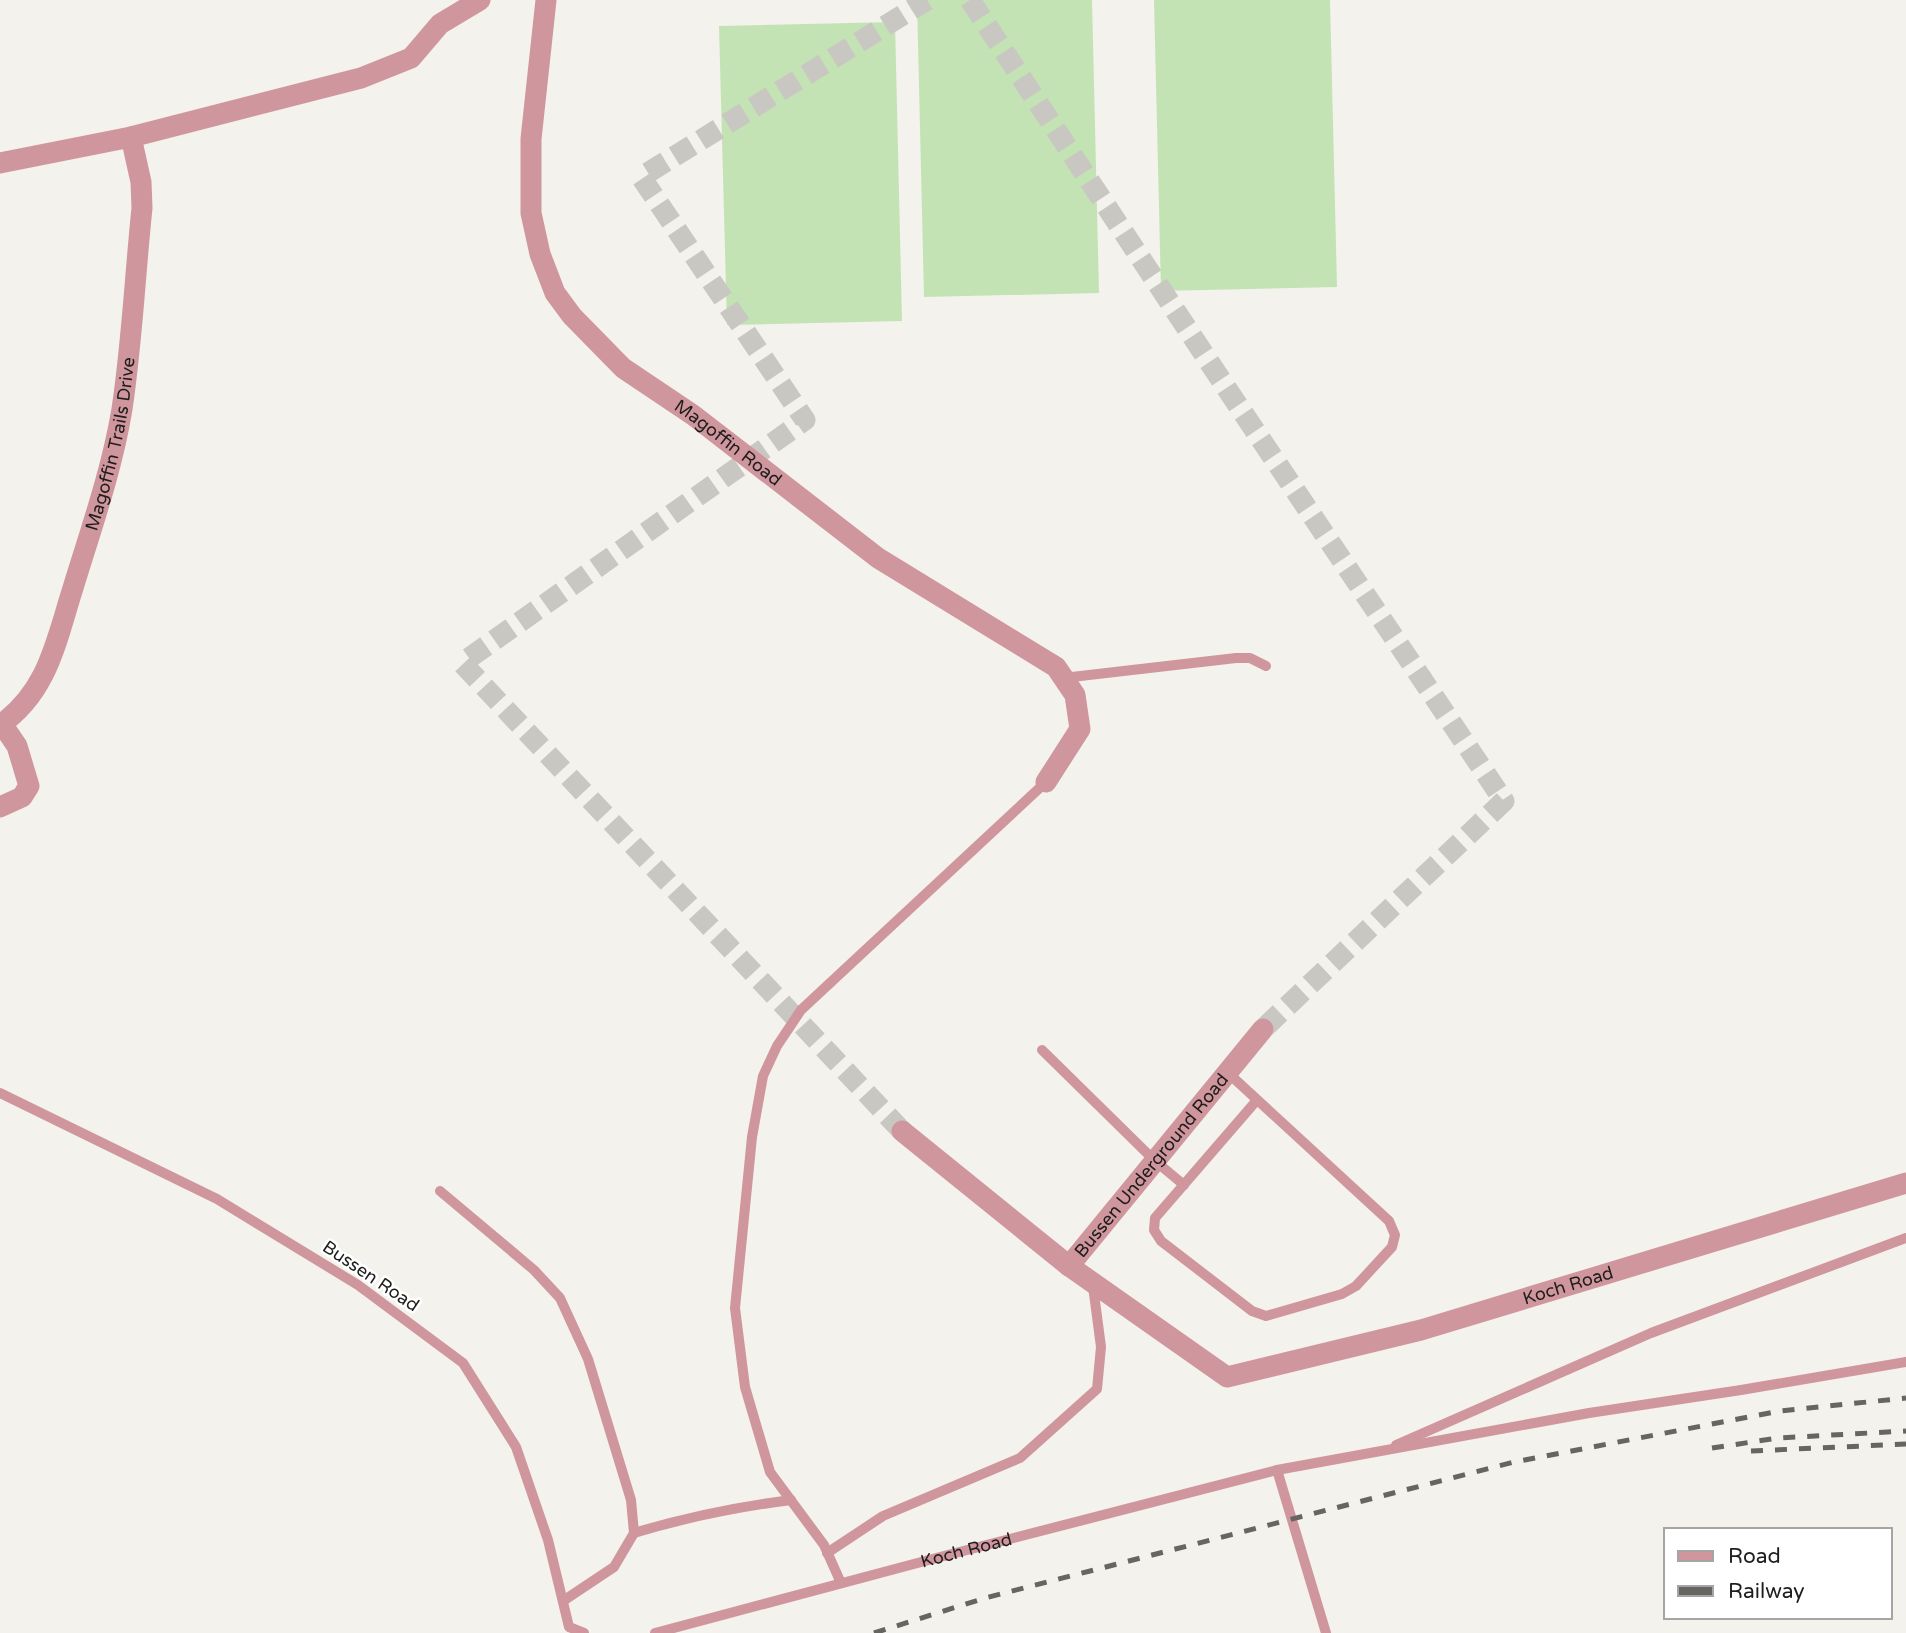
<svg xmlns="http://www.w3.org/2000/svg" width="1906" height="1633" font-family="'Varela Round',sans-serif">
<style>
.pitch{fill:#c3e3b4}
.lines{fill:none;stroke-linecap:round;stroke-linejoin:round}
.street-tunnel{stroke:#c9c7c2;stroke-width:21;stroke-dasharray:21 10;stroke-linecap:butt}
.lane{stroke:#d0969e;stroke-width:10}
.street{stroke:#d0969e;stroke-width:21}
.rail{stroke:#666561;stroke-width:5;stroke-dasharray:12 12;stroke-linecap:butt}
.labels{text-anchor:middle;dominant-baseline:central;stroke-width:5;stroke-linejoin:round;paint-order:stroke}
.street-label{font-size:18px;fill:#1e1d1b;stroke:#fff}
</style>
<rect width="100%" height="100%" fill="#f4f2ec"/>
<!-- pitch -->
<path class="pitch" d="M917,0H1092L1099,293L924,297Z
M1154,0H1330L1337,287L1161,291Z
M895,22L902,321L727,325L719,26Z"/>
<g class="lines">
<!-- street-tunnel -->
<path class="street-tunnel" d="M970,0L1231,395L1504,801L1263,1029
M902,1131L462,663L805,420L641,177L927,0"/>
<!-- lane -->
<g class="lane">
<path d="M1063,678L1236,658H1250L1266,666"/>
<path d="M1042,1050L1154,1160L1184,1185"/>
<path d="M1227,1072L1389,1221L1395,1235L1392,1247L1356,1286L1342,1294L1266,1316L1252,1311L1161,1241L1154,1230L1155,1218L1257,1100"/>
<path d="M0,1093L217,1199L358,1285L463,1363L516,1447L548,1540L569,1627L584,1633"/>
<path d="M440,1191L534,1270L560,1298L588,1359L631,1500L634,1533L614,1567L563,1601"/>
<path d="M1396,1445L1651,1333L1906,1238"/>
<path d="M634,1533C687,1517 736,1507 791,1500"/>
<path d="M827,1553L883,1516L1020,1458L1097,1389L1101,1347L1093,1286"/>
<path d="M841,1583L824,1545L770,1472L745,1387L735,1308L752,1137L763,1076L777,1046L801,1010L1046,782"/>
<path id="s1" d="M655,1633L940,1557L1277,1470"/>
<path d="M1326,1633L1277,1470L1589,1413L1741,1390L1906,1362"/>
</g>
<!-- street -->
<g class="street">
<path id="s2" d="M546,0L531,139V213L540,254L555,293L572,316L623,368L693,415L878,558L1056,667L1075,695L1080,729L1046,782"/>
<path d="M0,163L131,137L361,78L411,58L440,24L480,0"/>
<path id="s3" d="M0,725C48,692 56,641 73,588C91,529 112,470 122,409C132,343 135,275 142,208L141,182L131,137"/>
<path d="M0,807L22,797L29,786L17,746L2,724"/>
<path id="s4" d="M902,1131L1069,1266L1227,1377L1421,1330L1906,1183"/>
<path id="s5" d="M1069,1266L1263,1029"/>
</g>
<!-- rail -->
<path class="rail" d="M1712,1448L1778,1438L1906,1431
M1751,1451L1906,1444
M874,1633L985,1598L1514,1462L1780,1411L1906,1398"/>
</g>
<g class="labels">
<!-- street labels -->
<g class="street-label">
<text stroke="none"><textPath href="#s3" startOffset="308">Magoffin Trails Drive</textPath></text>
<text stroke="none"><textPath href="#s2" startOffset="528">Magoffin Road</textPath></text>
<text stroke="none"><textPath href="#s5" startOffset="130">Bussen Underground Road</textPath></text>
<text transform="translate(371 1276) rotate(34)">Bussen Road</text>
<text stroke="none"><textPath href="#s4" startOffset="761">Koch Road</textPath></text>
<text stroke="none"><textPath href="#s1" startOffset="322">Koch Road</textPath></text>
</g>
</g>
<!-- legend -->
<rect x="1664" y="1528" width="228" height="91" fill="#ffffff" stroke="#a5a5a4" stroke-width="2"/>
<rect x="1678" y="1551" width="35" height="10" fill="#d0969e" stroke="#a5a5a4" stroke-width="2"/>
<text x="1728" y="1563" font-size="21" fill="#1e1d1b">Road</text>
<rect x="1678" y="1586" width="35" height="10" fill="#666561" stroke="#a5a5a4" stroke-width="2"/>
<text x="1728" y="1598" font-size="21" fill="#1e1d1b">Railway</text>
</svg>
